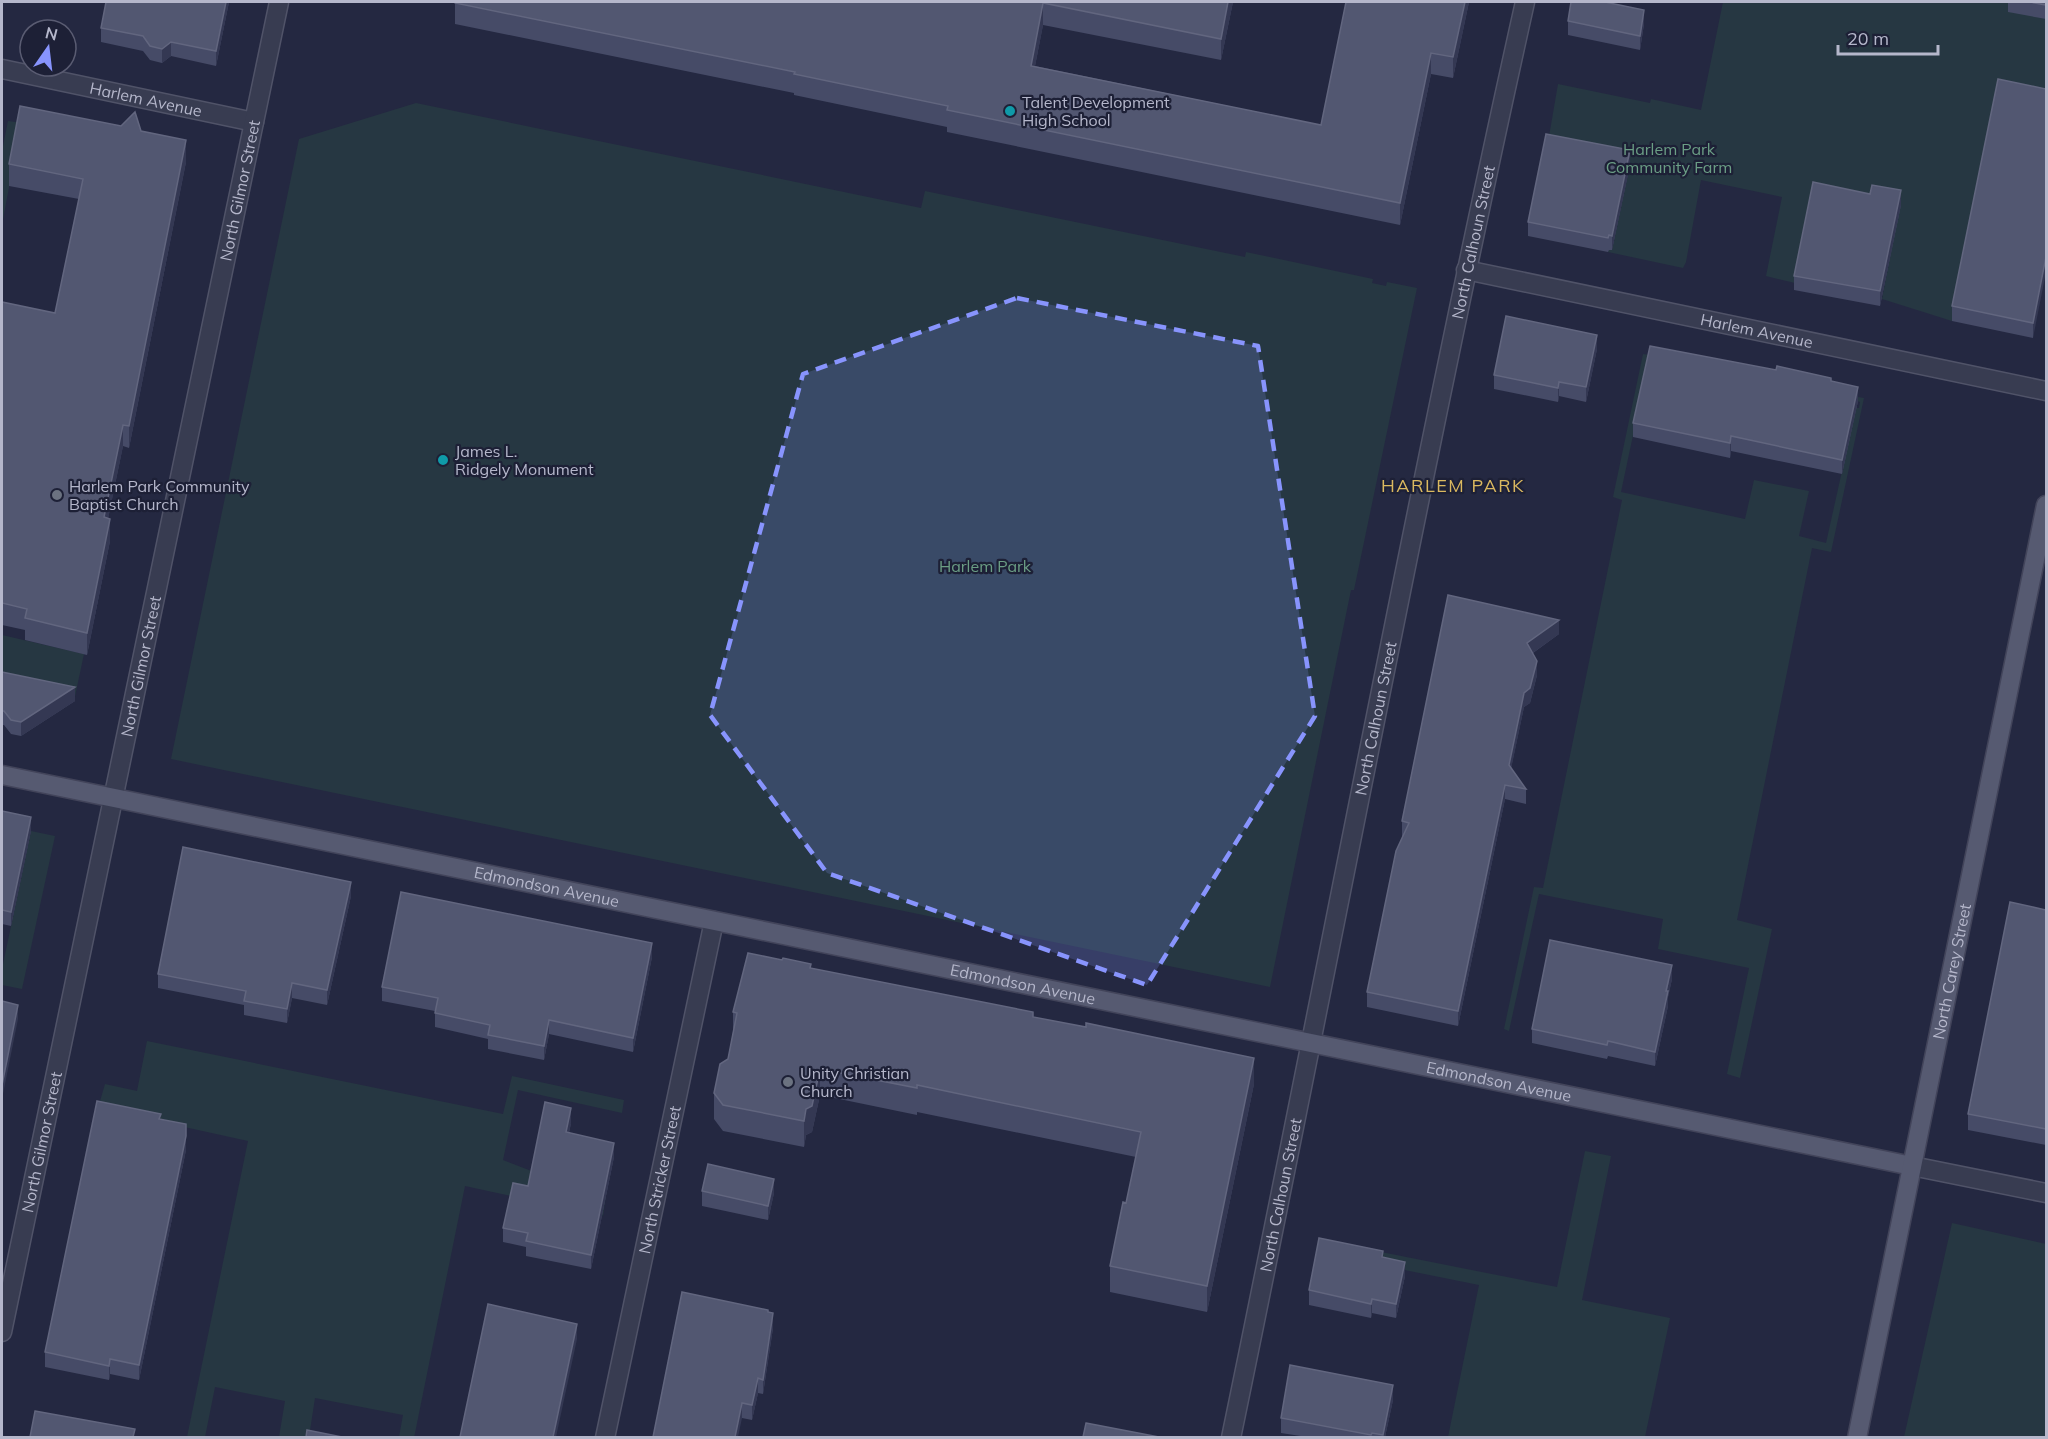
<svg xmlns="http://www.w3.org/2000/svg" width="2048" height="1439" font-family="Mulish,sans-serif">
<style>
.green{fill:#263742}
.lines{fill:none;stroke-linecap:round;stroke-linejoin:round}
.minor-casing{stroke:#505368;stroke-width:21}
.major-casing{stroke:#42445a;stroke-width:21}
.minor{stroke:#383c51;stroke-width:18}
.major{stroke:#565a71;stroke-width:18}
.wall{fill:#464b67}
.shaded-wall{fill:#343853}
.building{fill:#525771;stroke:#62667f;stroke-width:1.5}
.marked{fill:#8894fd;fill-opacity:0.2;stroke:#8894fd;stroke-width:4.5;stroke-dasharray:12 8;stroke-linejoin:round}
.culture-dot{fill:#0f9aa8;stroke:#1d2036;stroke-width:2}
.worship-dot{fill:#6b7280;stroke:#1d2036;stroke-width:2}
.labels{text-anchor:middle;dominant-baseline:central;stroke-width:4.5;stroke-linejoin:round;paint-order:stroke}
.street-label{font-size:16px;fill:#b5b7cb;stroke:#1d2036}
.poi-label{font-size:16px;fill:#b5b7cb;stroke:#1d2036;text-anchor:start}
.park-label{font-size:16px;fill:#6b9e85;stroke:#1d2036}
.neighbourhood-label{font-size:18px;letter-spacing:1.5px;fill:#dbb960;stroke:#1d2036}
</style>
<rect width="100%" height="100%" fill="#242841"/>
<!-- green -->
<path class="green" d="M1723,2H2010L2046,19V103L1969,235L1952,321L1882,299L1900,205L1795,283L1766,276L1782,197L1701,180L1686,262L1683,268L1608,252L1609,250H1612L1630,165L1547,148L1558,84L1650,103L1651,99L1701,110Z
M416,103L921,208L925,191L1245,257L1246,252L1373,279L1372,283L1386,286L1387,282L1417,288L1354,590H1351L1270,987L171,759L299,139Z
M8,121L23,123L20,128L2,225V151Z
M1643,354L1650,355L1621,492L1745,519L1754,480L1809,491L1799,536L1826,543L1856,408H1859L1860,402L1857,401L1858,397L1864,398L1831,552L1812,548L1737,920L1772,929L1740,1078L1727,1074L1749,968L1658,949L1663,919L1539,894L1509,1031L1504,1029L1534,887L1543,888L1622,500L1613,497Z
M2,635L84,654L74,701L2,686Z
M31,831L55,836L22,989L2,985V969Z
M147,1041L503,1114L512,1076L624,1100L622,1113L518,1090L503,1160L534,1172L607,1189L603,1216L465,1186L414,1438L399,1437L403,1415L315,1398L309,1437H279L285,1401L215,1387L205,1437H187L248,1141L98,1108L105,1084L137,1091Z
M1585,1151L1611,1156L1582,1300L1670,1318L1645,1437H1448L1479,1285L1325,1254L1346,1245L1557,1287Z
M1952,1223L2046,1244V1437H1904Z"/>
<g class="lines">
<!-- minor casing -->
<g class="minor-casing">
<g id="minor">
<path id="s1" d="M2,69L254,122"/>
<path id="s2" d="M1466,270L2046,391"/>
<path d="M1912,1166L2046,1193"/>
<path id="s3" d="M2,1332L279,2"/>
<path id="s4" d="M605,1438L714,921"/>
<path id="s5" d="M1231,1438C1330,959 1419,478 1525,2"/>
</g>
</g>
<!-- major casing -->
<g class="major-casing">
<g id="major">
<path id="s6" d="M2,775L1912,1166"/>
<path id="s7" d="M1857,1438L2046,505"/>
</g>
</g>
<!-- minor -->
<use href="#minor" class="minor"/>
<!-- major -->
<use href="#major" class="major"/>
</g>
<!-- wall -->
<path class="wall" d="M106,2H229L216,66L171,56L162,63L150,60L143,51L101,42V28Z
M455,2H1233L1221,60L1043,25L1035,66L1321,125L1469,2L1453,78L1431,74L1400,225L947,132V127L794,95V93L455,24Z
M2008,2H2046V19L2008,12Z
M1568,21L1644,24L1640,50L1568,35Z
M2046,89L2033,338L1952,321V306Z
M141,131L186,162L129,448L123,446L108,518L110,541L87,655L25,640V630L2,625V302L55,313L79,199L9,186V164Z
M1630,165L1612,250H1609L1608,252L1528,236V222Z
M1870,194L1901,205L1880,306L1794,290V276Z
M1597,349L1586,402L1559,396L1558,402L1494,389V375Z
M1831,381L1858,401L1842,474L1731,451L1730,458L1633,437V423Z
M1448,595L1559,634L1533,653L1537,675L1530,703L1524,707L1511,768L1526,789V804L1505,799L1458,1026L1367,1007V992L1403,836H1402V821Z
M2,672L75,701L21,736L11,734L4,725H2Z
M2,811L31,831L11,926L2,924Z
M351,896L327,1005L292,998L287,1023L244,1015V1005L158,988V974Z
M2046,910V1145L1968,1130V1114Z
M652,957L633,1052L549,1034L544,1060L488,1049V1039L435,1027V1011L382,1001V987Z
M811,968L1033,1017L1254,1084L1207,1312L1110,1292V1266L1126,1203L1136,1157L917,1112V1115L820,1095L812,1132L806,1135L804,1147L723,1131L714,1119V1093L728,1059L733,1032V1012Z
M1672,979L1668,997V1006L1655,1066L1608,1056L1607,1059L1532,1043V1029Z
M161,1119L186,1150L139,1380L110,1374L109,1380L45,1367V1352Z
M571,1123L569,1133L614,1157L591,1269L526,1256V1247L503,1242V1228L528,1186Z
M702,1191L774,1193L768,1220L702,1206Z
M1383,1257L1405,1276L1396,1318L1372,1313L1371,1318L1309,1305V1290Z
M768,1312L773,1328L763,1394L758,1393L752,1420L742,1418L653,1437Z
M1393,1400L1385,1437H1307L1281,1433V1418Z"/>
<!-- shaded-wall -->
<path class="shaded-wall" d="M226,2H229L216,66V51Z
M1228,2H1233L1221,60V39Z
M1465,2H1469L1453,78V57Z
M1043,3V25L1031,87V66Z
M1644,10V24L1640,50V36Z
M171,42V56L162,63V49Z
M1431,53V74L1400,225V203Z
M186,140V162L129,448V426Z
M1630,150V165L1612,250V236Z
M1901,190V205L1880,306V291Z
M2046,257V272L2033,338V323Z
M1597,335V349L1586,402V387Z
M1559,382V396L1558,402V388Z
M1858,387V401L1842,474V460Z
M123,425V446L104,539V517Z
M1731,436V451L1730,458V443Z
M110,519V541L87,655V633Z
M1559,620V634L1527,657V643Z
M1537,661V675L1530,703L1524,707L1509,779V765L1524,693Z
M75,687V701L21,736V722Z
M1505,785V799L1458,1026V1011Z
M31,817V831L11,926V912Z
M351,882V896L327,1005V990Z
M652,943V957L633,1052V1038Z
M1672,965V979L1668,997V1006L1655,1066V1052Z
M292,983V998L287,1023V1009Z
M18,1005V1019L2,1099V1085Z
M549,1020V1034L544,1060V1046Z
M1254,1058V1084L1207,1312V1286Z
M820,1069V1095L812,1132L806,1135L804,1147V1121L806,1109Z
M571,1108V1123L566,1147V1132Z
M186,1136V1150L139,1380V1365Z
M614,1143V1157L591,1269V1255Z
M774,1179V1193L768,1220V1206Z
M1405,1262V1276L1396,1318V1304Z
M1372,1299V1313L1371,1318V1304Z
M773,1313V1328L763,1394V1380Z
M577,1324V1339L556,1437H553Z
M110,1359V1374L109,1380V1366Z
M758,1378V1393L752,1420V1405Z
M1393,1385V1400L1385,1437H1383Z
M742,1403V1418L738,1437H735Z"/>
<!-- building -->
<path class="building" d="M106,2H226L216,51L171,42L162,49L150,46L143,36L101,28Z
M455,2H1228L1221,39L1043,3L1031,66L1321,125L1346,2H1465L1453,57L1431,53L1400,203L947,110L948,106L794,74L795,72L455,3Z
M1571,2H1605L1644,10L1640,36L1568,21Z
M2030,2H2046V5Z
M1998,79L2046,89V257L2033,323L1952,306Z
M20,106L121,126L135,112L141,131L186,140L129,426L123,425L104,517L110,519L87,633L25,618L27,609L2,603V302L55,313L83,179L9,164Z
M1546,134L1630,150L1612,236L1609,235L1608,238L1528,222Z
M1813,182L1870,194L1872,185L1901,190L1880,291L1794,276Z
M1506,316L1597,335L1586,387L1559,382L1558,388L1494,375Z
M1650,346L1776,370L1777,366L1831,378V381L1858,387L1842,460L1731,436L1730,443L1633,423Z
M1448,595L1559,620L1527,643L1537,661L1530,688L1524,693L1509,765L1526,789L1505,785L1458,1011L1367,992L1396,851L1409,823L1402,821Z
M2,672L75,687L21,722L11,720L4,711H2Z
M2,811L31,817L11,912L2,910Z
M183,847L351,882L327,990L292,983L287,1009L244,1001L246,991L158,974Z
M401,892L652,943L633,1038L549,1020L544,1046L488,1035L490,1025L435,1013L438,998L382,987Z
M2010,902L2046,910V1129L1968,1114Z
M1550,940L1672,965L1666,991H1668L1655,1052L1608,1041L1607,1045L1532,1029Z
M748,953L782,960L783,958L811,964L810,968L1033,1012V1017L1086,1027V1023L1254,1058L1207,1286L1110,1266L1123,1202L1126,1203L1141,1132L917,1085V1088L820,1069L812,1106L806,1109L804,1121L723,1105L714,1093L720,1064L728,1059L737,1013L733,1012Z
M2,1001L18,1005L2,1085Z
M97,1101L161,1114L159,1119L186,1124V1136L139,1365L110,1359L109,1366L45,1352Z
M545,1102L571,1108L566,1132L614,1143L591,1255L526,1241L528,1233L503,1228L513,1183L528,1186Z
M708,1164L774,1179L768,1206L702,1191Z
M1319,1238L1383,1251L1382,1257L1405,1262L1396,1304L1372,1299L1371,1304L1309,1290Z
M682,1292L768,1310V1312L773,1313L763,1380L758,1378L752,1405L742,1403L735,1437H653Z
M488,1304L577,1324L553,1437H460Z
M1290,1365L1393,1385L1383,1435L1372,1433L1371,1435L1281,1418Z
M35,1411L135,1429L133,1437H30Z
M1086,1423L1159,1437H1083Z
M307,1430L342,1437H306Z"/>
<!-- marked area -->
<path class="marked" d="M1017,298L1258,346L1315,716L1147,985L827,873L710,715L803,374Z"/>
<!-- markers -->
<g class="culture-dot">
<circle cx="1010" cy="111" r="6"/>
<circle cx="443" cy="460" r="6"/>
</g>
<g class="worship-dot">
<circle cx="57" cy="495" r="6"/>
<circle cx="788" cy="1082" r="6"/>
</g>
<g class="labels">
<!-- street labels -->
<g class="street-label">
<text stroke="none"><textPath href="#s1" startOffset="147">Harlem Avenue</textPath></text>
<text stroke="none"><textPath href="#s3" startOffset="1166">North Gilmor Street</textPath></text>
<text stroke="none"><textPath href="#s5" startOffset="1220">North Calhoun Street</textPath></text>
<text stroke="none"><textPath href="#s2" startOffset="297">Harlem Avenue</textPath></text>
<text stroke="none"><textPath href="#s3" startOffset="680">North Gilmor Street</textPath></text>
<text stroke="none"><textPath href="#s5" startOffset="734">North Calhoun Street</textPath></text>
<text stroke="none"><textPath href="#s6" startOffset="556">Edmondson Avenue</textPath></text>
<text stroke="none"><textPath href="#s7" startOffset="476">North Carey Street</textPath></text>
<text stroke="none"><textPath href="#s6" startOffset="1042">Edmondson Avenue</textPath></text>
<text stroke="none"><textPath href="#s6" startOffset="1528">Edmondson Avenue</textPath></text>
<text stroke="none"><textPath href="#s3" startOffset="194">North Gilmor Street</textPath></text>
<text stroke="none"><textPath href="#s4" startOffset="264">North Stricker Street</textPath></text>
<text stroke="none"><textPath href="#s5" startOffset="248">North Calhoun Street</textPath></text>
</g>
<!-- poi labels -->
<g class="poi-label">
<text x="1022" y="102">Talent Development<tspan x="1022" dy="18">High School</tspan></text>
<text x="455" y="451">James L.<tspan x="455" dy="18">Ridgely Monument</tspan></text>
<text x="69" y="486">Harlem Park Community<tspan x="69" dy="18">Baptist Church</tspan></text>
<text x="800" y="1073">Unity Christian<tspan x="800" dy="18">Church</tspan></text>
</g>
<!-- park labels -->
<g class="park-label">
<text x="1669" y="149">Harlem Park<tspan x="1669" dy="18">Community Farm</tspan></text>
<text x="985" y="566">Harlem Park</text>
</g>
<!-- neighbourhood labels -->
<g class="neighbourhood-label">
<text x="1453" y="485">HARLEM PARK</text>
</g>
</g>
<!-- border -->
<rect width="2048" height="1439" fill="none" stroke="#b5b7cb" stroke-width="6"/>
<!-- north arrow -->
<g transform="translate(48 48) rotate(14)"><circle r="28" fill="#1d2036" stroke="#5a5c72" stroke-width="1.5"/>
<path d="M0-4.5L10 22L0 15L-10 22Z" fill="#8894fd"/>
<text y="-9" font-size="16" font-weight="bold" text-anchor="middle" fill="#b5b7cb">N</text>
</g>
<!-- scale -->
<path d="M1838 45v9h100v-9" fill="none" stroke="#b5b7cb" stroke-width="3"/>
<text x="1847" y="45" font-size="18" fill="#b5b7cb" stroke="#1d2036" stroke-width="4.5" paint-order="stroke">20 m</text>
</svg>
